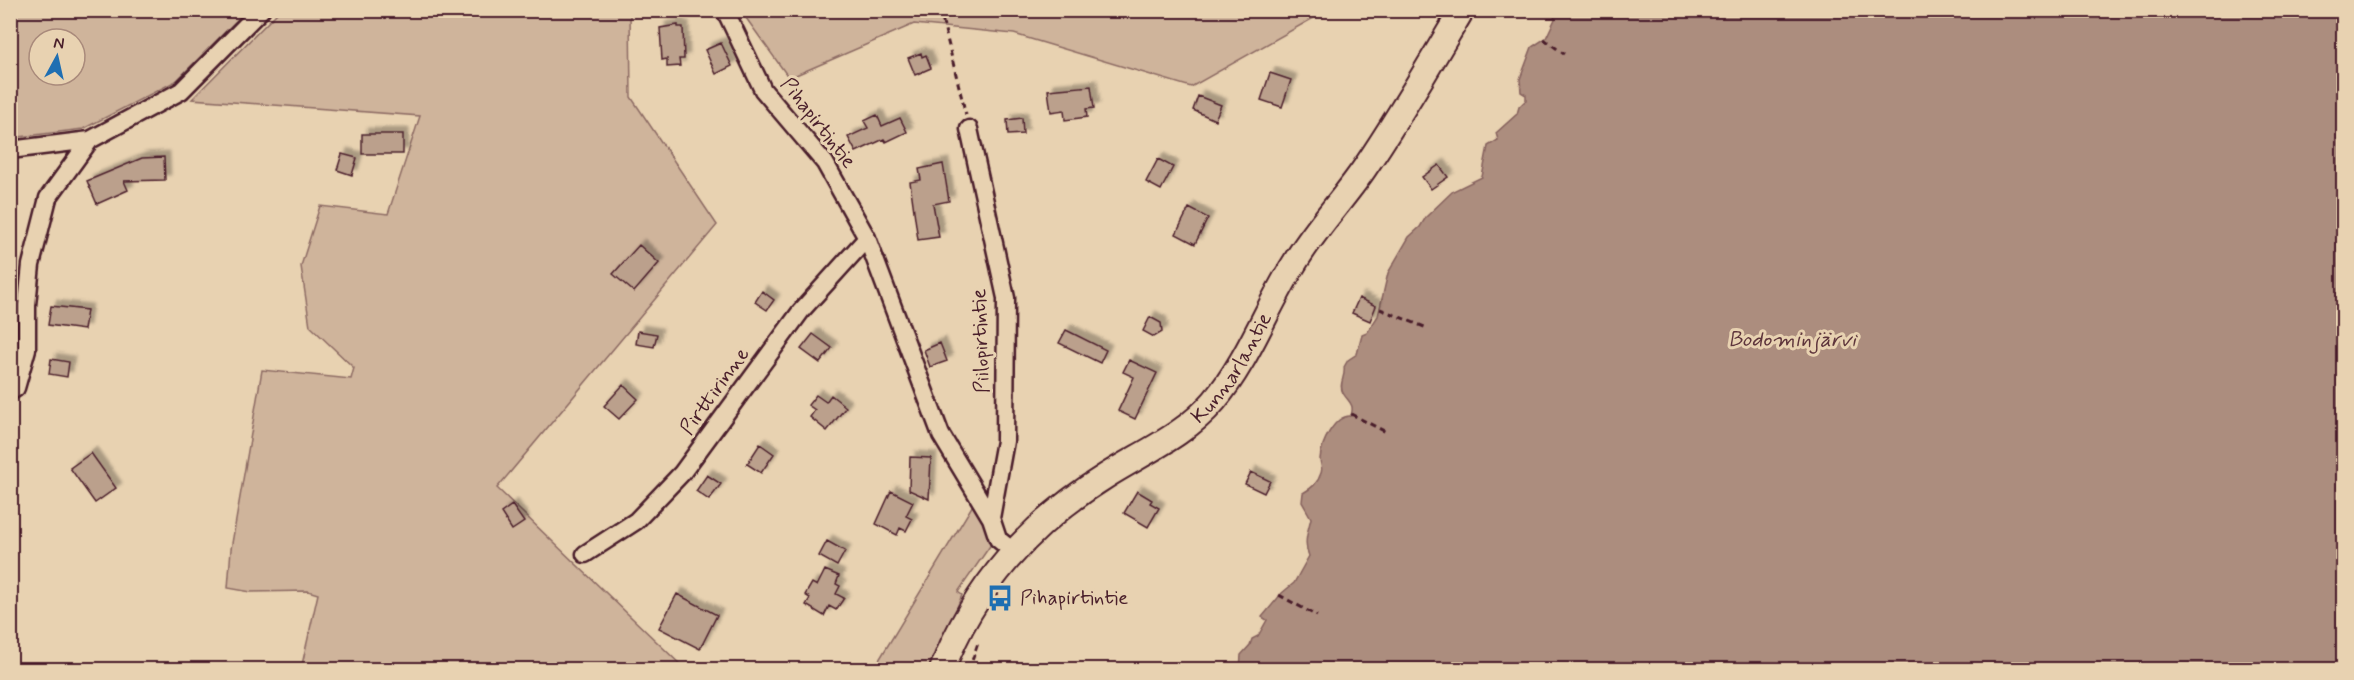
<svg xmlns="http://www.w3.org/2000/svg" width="2354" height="680" font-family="Mynerve,sans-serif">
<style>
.green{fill:#cfb49b;stroke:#8c6a63;stroke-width:1.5;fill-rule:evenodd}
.water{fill:#ac8d7e;stroke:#85615d;stroke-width:1.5}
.building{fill:#bba08c;stroke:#4a1f2b;stroke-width:1.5;filter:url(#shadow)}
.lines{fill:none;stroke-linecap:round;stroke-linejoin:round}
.street-casing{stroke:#4a1f2b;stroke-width:21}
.secondary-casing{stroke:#4a1f2b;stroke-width:28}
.path{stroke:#4a1f2b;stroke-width:3;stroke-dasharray:6 4.5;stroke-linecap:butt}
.street{stroke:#e8d2b1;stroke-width:16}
.secondary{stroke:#e8d2b1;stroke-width:24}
.labels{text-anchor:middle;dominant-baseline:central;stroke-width:6;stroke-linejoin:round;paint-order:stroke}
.street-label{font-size:21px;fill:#4a1f2b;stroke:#e8d2b1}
.poi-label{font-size:21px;fill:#4a1f2b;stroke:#e8d2b1;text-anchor:start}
.water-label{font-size:22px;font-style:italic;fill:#5e353c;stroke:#e8d2b1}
</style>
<defs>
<filter id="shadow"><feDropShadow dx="5.5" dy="-5.5" stdDeviation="1.5" flood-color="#0004"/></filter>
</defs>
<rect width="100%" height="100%" fill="#e8d2b1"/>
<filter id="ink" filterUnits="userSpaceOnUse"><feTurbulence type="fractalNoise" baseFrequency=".0167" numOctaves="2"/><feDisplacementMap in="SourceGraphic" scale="12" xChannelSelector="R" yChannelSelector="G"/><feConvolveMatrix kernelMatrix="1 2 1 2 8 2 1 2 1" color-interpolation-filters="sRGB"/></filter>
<g filter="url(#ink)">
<!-- green -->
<path class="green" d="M10,11L11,10L246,11L176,81L83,129L11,138ZM39,39H75V75H39Z
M279,11H630L631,97L717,225L497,488L685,669H301L318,594L308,591L251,592L228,588L231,549L262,370L351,379L354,368L310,326L301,266L320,206L388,214L420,116L192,99Z
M741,11H1326L1191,87L1014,34L914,24L789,78Z
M974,503L987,526L992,543L958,592L962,595L932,669L873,670Z"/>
<!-- water -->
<path class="water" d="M1552,11H2343V669H1240L1241,655L1250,645L1252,639L1258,636L1267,620L1262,617L1282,593L1294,583L1309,556C1303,543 1308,531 1311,518L1302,502L1303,493C1312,488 1318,483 1321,473C1323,468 1320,463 1320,459C1321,444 1334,415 1351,416C1355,403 1348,402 1343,393C1338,384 1346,376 1344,367L1348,360L1357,354L1362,335L1367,333L1378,316L1388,273L1409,237L1420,227L1426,217L1453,191L1482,177L1488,146L1498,140L1496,133L1517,114L1519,107L1526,100V95L1521,92L1520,79L1532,47L1546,38L1555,19Z"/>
<!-- building -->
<path class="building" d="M678,25V27H683L684,59H679L680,66L667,67V59L662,60L660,28Z
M721,43L732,66L716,74L705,50Z
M921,53L922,57L926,55L931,68L915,75L908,58Z
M1270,73L1291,80L1282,107L1261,100Z
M1091,86L1094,108L1086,109L1087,117L1065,120L1064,110L1051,112L1048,90Z
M1198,96L1221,105L1215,120L1193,110Z
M877,115L882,126L900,118L907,132L886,142L884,139L856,152L848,137L868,128L864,121Z
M1022,118L1023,134L1008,135L1007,120Z
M362,134H403V154H362Z
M342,154L357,158L352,175L337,170Z
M164,157L165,180L124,181L128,190L97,204L87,181L142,158Z
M1158,159L1173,167L1161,190L1146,182Z
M943,164L949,201L933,204L939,237L918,240L910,182L921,180L919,169Z
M1439,165L1448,177L1431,189L1422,177Z
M1189,208L1208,218L1195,244L1176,234Z
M639,245L659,263L634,292L613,274Z
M762,291L774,300L767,310L755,302Z
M1359,298L1376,306L1370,321L1352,313Z
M51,306L87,310L84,330L48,325Z
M1150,317L1161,323L1162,332L1154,337L1143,331Z
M1066,330L1106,350L1100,363L1059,343Z
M638,331L657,334L654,347L636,344Z
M813,334L832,348L820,363L801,349Z
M940,343L947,361L930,367L924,350Z
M51,359L69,362L67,377L49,374Z
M1129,360L1157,373L1135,419L1118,411L1134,377L1123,372Z
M623,385L638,399L619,419L604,406Z
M816,395L826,402L831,395L846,407L827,431L810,417L815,410L808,405Z
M760,444L774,454L761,473L747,464Z
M91,453L116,488L95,503L70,468Z
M910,457L931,458L929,499L909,490Z
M1251,472L1270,481L1264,493L1245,484Z
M707,475L721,484L709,500L696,491Z
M891,491L913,502L906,516L912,519L906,531L900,528L897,535L876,524Z
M1137,491L1152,500L1150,503L1159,508L1148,527L1124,513Z
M512,505L524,522L512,530L501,513Z
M827,541L845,551L837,566L819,556Z
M825,570L839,576L836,584L840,586L836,594L844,598L836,610L829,606L824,616L806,605L810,598L805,595L812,583L817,586Z
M677,594L717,615L700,649L659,628Z"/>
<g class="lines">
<!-- street casing -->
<g class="street-casing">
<path id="street" d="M725,10L763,90L825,163L867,238L941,435L991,518L998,539L1014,552
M969,129L1006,298L1005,441L991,518
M10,150L90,140L181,91L261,10
M10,392L16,388L27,349V305L31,265L48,198L90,140
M585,554L636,521L682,473L801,311L867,238"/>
</g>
<!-- secondary casing -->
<g class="secondary-casing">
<g id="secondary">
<path id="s1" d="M942,670C973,587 1032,522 1106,476C1144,452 1185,435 1214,401C1248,361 1266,308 1294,264C1314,230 1342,201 1364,169C1399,118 1430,64 1462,10"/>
</g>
</g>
<!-- path -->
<path class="path" d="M940,10L966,115
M1544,39L1564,54
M1380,309L1427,328
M1351,414L1386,432
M1279,595L1317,616
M969,670L978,643"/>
<!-- street -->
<use href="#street" class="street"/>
<!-- secondary -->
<use href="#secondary" class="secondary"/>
</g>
</g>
<!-- icons -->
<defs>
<g id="bus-bare" transform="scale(2.07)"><path d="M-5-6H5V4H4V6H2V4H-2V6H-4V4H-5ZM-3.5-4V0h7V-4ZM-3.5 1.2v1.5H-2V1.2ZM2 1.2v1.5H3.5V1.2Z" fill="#1f6fb2" stroke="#e8d2b1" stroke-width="2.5" paint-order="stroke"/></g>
</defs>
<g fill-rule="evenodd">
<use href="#bus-bare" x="1000" y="598"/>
</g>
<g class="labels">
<!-- street labels -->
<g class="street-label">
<text transform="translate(818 123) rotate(52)">Pihapirtintie</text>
<text transform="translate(981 341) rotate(-92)">Piilopirtintie</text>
<text stroke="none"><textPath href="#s1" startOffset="428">Kunnarlantie</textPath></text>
<text transform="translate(715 391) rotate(-54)">Pirttirinne</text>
</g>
<!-- poi labels -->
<g class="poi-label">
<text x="1020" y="598">Pihapirtintie</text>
</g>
<!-- water labels -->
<g class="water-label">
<text x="1792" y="340">Bodominjärvi</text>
</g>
</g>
<!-- margin -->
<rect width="2354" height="680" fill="none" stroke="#e8d2b1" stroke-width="36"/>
<rect x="18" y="18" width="2318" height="644" fill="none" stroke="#4a1f2b" stroke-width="2" filter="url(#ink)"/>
<!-- north arrow -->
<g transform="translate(57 57) rotate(8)"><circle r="28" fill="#e8d2b1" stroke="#a98a7b" stroke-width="1.5"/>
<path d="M0-4.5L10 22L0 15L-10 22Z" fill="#1f6fb2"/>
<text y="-9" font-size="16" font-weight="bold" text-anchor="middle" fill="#4a1f2b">N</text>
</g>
</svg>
